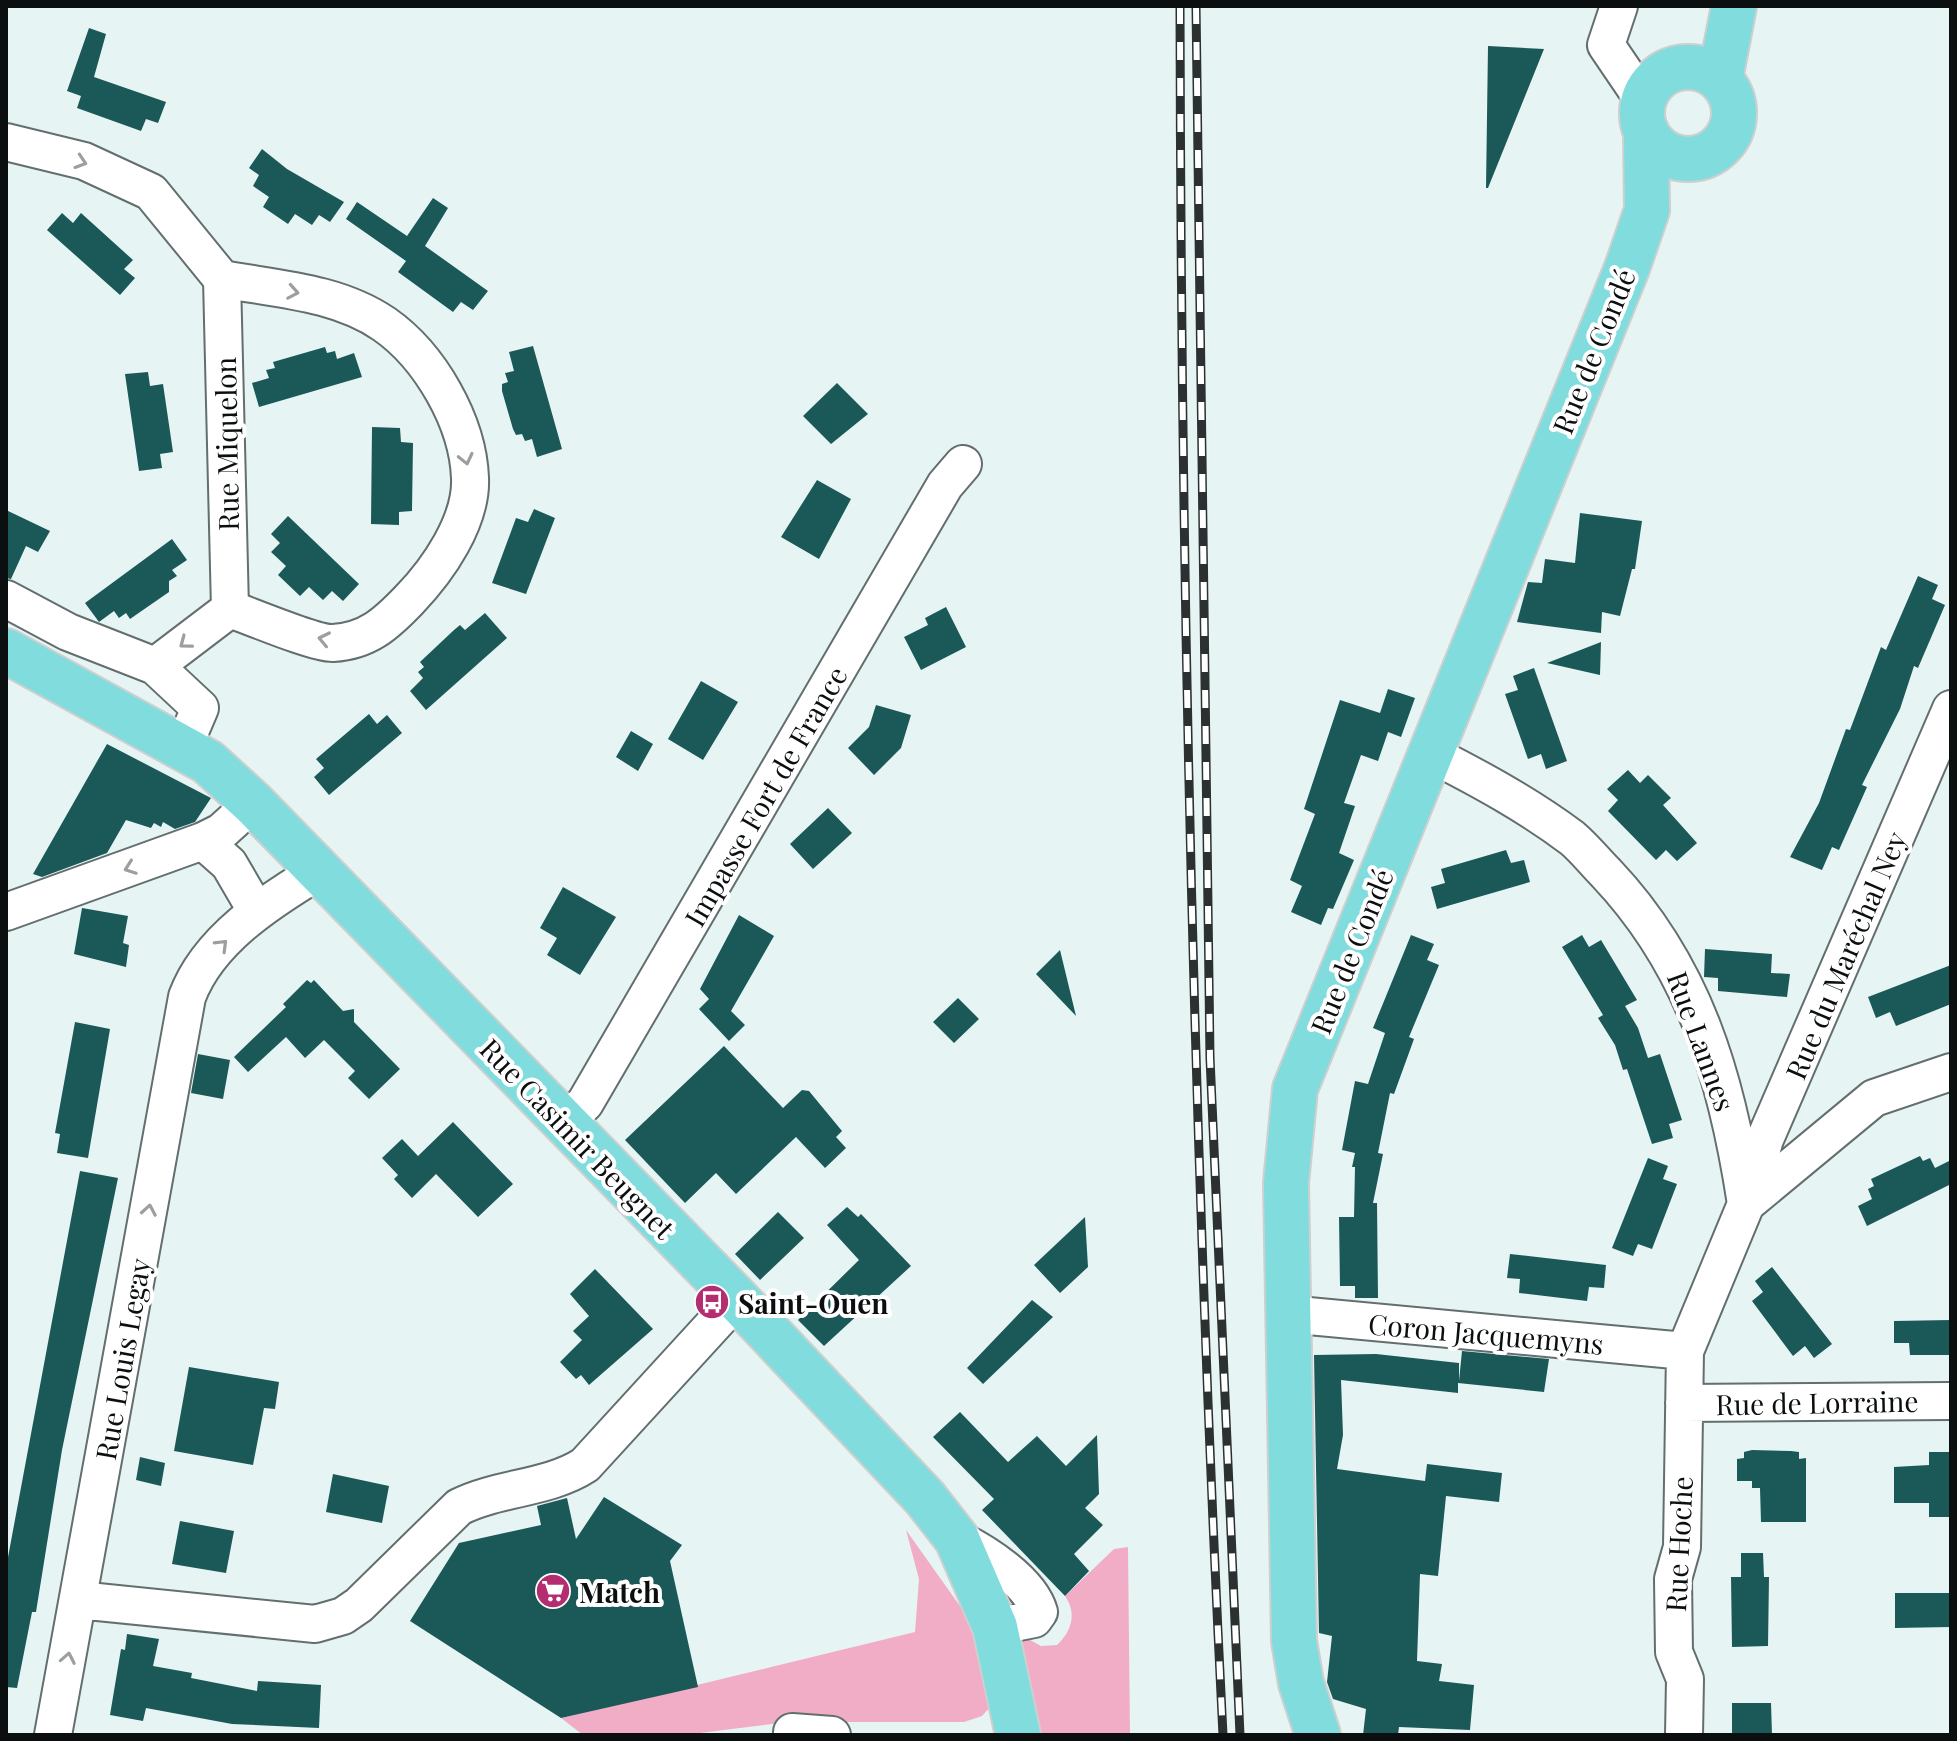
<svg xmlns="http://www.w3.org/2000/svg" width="1957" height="1741" font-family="'Playfair Display',serif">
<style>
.green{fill:#f1adc6}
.building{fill:#1b5858}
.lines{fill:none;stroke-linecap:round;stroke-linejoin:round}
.minor-casing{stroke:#636e6e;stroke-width:40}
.major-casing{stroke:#cecfcf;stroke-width:48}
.minor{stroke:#fff;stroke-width:36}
.major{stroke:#81dcdd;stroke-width:44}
.rail-casing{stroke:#2b3030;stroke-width:9}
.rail{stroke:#fff;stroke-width:6;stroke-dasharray:18;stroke-linecap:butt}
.oneway{stroke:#9d9f9f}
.labels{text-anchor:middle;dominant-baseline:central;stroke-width:8;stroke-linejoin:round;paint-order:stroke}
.street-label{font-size:28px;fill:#0b0f0f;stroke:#fff}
.poi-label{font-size:28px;font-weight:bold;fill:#0b0f0f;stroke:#fff;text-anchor:start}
</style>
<rect width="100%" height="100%" fill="#e7f4f4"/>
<!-- green -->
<path class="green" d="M906,1530L972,1623L990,1707L982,1716L964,1722H787L684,1735H583L561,1718L915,1632L919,1579Z
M1128,1547L1130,1735H1038L1021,1635L1041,1646L1057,1645C1072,1631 1077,1613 1065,1596L1114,1549Z"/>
<!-- building -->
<path class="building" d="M89,28L106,34L94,77L166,102L158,123L146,119L141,131L77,108L81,96L67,91Z
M1488,46L1544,49L1488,188H1486Z
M262,149L287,169L344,202L330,222L319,215L312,225L295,214L288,224L263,207L269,197L253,186L259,175L249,168Z
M433,198L448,208L425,246L488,291L473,310L461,302L453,312L398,272L406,261L346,219L357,202L407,236Z
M62,213L73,223L81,213L133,260L124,269L135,278L120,295L47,230Z
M533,346L562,449L537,457L532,439L525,441L522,434L516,435L513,429L502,391V384L508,382L505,373L514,371L509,352Z
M325,347L327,353L335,351L337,359L354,353L362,377L259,407L252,383L269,378L266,370L275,368L273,362Z
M148,372L150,386L163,384L173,452L160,454L162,468L139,471L125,374Z
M837,383L868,414L831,444L803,416Z
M372,427L400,428L401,442L413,443L412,511L399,512V525L371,524Z
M817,480L851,499L819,559L781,537Z
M534,509L555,518L526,594L492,583L516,518L528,522Z
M6,510L50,531L38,552L26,546L11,579L6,578Z
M1580,513L1642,521L1635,569H1632L1620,616L1602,612L1601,633L1517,622L1528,582L1542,583L1545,559L1575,563Z
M288,516L359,584L343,601L332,591L323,600L309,587L300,596L278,575L286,566L271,552L280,543L271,534Z
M172,539L187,560L172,570L177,576L169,581V592L130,619L126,613L119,618L114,611L99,622L85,603Z
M1918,576L1938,585L1932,599L1945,605L1918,668L1914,666L1900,709L1862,785L1867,787L1839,850L1832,847L1822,870L1790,857L1819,803L1846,729L1850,730L1881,647L1886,650Z
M946,607L966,647L921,670L904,637L928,625L925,618Z
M485,613L507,638L426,710L410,691L423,678L418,672L424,667L420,662L454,630L460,625L465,630Z
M1601,642L1600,675L1547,663Z
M1534,668L1567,761L1546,769L1541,754L1528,759L1505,694L1518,690L1513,676Z
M701,681L738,702L703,760L668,739Z
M1388,689L1415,698L1401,737L1388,732L1378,761L1361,755L1344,803L1355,806L1339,853L1354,860L1333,909L1328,908L1321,925L1291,912L1302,886L1290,880L1315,814L1304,809L1340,700L1380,713Z
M876,705L911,715L901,748L874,775L848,748L869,727Z
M369,714L377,724L387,715L402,733L329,795L314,777L324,768L316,759Z
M631,731L653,744L638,771L616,757Z
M107,744L211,798L195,822L175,829L163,822L161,827L154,823L151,828L126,820L107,853L42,877L33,874Z
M1628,770L1640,783L1648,775L1671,798L1663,805L1697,843L1677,861L1666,850L1656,860L1608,811L1618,800L1607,789Z
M828,808L852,833L813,869L790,844Z
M1506,850L1511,863L1524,860L1530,882L1437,909L1431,887L1445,883L1441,869Z
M563,887L616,917L580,975L547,955L557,938L540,928Z
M82,908L128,916L123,943L129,945L126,967L74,954Z
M739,915L774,936L731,1011L745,1025L729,1041L699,1009L709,999L700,989Z
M1411,935L1434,944L1427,960L1439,965L1409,1037L1414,1039L1394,1094L1390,1093L1378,1153L1383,1154L1373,1203H1377L1378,1298H1355V1286H1340L1339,1217H1354L1355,1167H1352L1355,1153L1342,1150L1355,1081L1368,1084L1385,1033L1373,1028Z
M1582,935L1589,947L1601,940L1637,1000L1625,1006L1638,1028L1648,1058L1660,1054L1682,1120L1669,1124L1673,1138L1652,1144L1627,1069L1623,1070L1615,1045L1598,1018L1603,1015L1562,947Z
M1705,949L1772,954L1771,973L1790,974L1787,997L1718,991V978L1704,977Z
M1060,950L1076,1016L1036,974Z
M1951,965V1004L1896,1026L1890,1012L1876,1018L1868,997Z
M307,980L311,983L314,980L343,1011L354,1009V1022L400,1069L369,1099L348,1078L355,1071L324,1040L305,1058L286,1037L248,1072L234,1057L286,1007L283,1004Z
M958,998L979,1019L954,1043L933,1022Z
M75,1022L110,1029L88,1158L57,1153L60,1134L55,1133Z
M724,1046L783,1108L802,1090L809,1091L842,1131L836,1137L846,1148L825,1168L796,1137L736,1194L716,1173L685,1203L625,1140Z
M198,1054L230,1060L223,1099L191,1093Z
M453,1122L513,1184L478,1217L436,1174L412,1198L394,1179L398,1175L382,1158L402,1139L418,1156Z
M1920,1156L1923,1161L1930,1158L1935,1168L1951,1160V1184L1867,1226L1858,1206L1872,1199L1868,1189L1874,1186L1871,1179Z
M1648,1158L1668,1166L1663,1179L1677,1184L1652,1249L1638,1244L1633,1256L1612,1248Z
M80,1171L118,1178L62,1450L36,1612H32L17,1688L6,1687V1568Z
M847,1207L858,1217L861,1214L911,1266L824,1346L798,1320L859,1260L827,1225Z
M778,1212L804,1238L760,1280L735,1254Z
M1085,1217L1088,1267L1060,1293L1034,1265Z
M1510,1254L1606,1265L1604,1288L1589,1287L1587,1301L1519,1293L1520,1279L1507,1278Z
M1772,1267L1832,1344L1814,1358L1805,1346L1793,1356L1752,1301L1763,1292L1755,1281Z
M595,1269L653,1329L589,1385L581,1375L576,1379L560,1362L582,1340L573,1331L589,1316L570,1294Z
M1032,1300L1053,1317L983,1384L967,1368Z
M1951,1320V1355H1910L1909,1343H1894V1321Z
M1462,1351L1549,1359L1544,1392L1458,1383V1393L1341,1380L1343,1435L1337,1469L1425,1481L1427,1464L1502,1473L1499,1502L1446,1496L1438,1576L1420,1574L1417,1661L1442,1664L1439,1681L1474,1685L1470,1730L1399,1727L1398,1735H1363L1366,1709L1333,1699L1327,1682L1332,1636L1319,1633L1314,1355L1376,1354L1459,1363V1381Z
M189,1367L279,1382L275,1409L264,1408L253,1465L174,1451Z
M960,1412L1008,1462L1037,1436L1066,1466L1097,1435L1099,1494L1085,1508L1103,1525L1074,1554L1089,1571L1065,1596L982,1510L994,1499L933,1437Z
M1752,1450L1791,1451L1799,1452V1459L1806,1458V1522H1761L1760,1488H1752V1481H1737V1459L1744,1458V1452Z
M1929,1452H1951V1517H1929V1503H1894V1467L1929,1465Z
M140,1457L165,1463L161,1486L136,1480Z
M333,1474L389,1486L382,1523L326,1512Z
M604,1497L682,1545L670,1561L698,1687L561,1718L410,1621L459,1543L541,1525L537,1506L567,1498L576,1539Z
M180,1521L234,1531L226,1573L172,1564Z
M1741,1553H1763L1764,1577H1769L1768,1646L1732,1647L1731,1577H1741Z
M1895,1593H1951V1627L1895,1628Z
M127,1634L159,1639L153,1666L192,1673L191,1678L257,1691L258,1681L321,1685L319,1728L232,1724L146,1708L143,1721L110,1715L121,1649L125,1650Z
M1732,1703H1771L1772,1735H1732Z"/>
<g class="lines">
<!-- minor casing -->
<g class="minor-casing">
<path id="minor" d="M1619,6L1606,45L1644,101
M6,142L84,161L151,192L222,279C277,289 337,292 384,324C430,356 468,422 470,478C472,521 438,570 409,600C387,623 368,641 333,643C316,644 250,616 230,609
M6,599L68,632L155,666L230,609L222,279
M155,666L200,708L183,748
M1431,754C1480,779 1528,805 1572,838C1584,848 1595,862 1606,873C1695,967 1727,1079 1746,1204
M203,841L229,864L257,912
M6,912L203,841L221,832L253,803
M563,1124L585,1103L945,485L963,464
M1749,1194L1765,1139L1951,709
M1287,1314L1685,1351
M1684,1403L1951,1401
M957,1539C984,1552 1030,1581 1039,1612L1034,1619L995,1627
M78,1600L315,1624L343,1616L359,1605L459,1507C499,1487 548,1489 585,1465L737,1299
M53,1735L187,997C208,940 269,901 319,871
M792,1735V1732L832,1735
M1684,1735L1685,1679L1674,1652L1673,1579L1682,1547L1685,1351L1746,1204L1874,1098L1951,1072"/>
</g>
<!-- major casing -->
<g class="major-casing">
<path id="major" d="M1642 113a46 46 0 1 1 92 0a46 46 0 1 1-92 0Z
M1720,79L1734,6
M6,651L208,762L253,803L737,1299L925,1498L957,1539L995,1627L1018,1735
M1318,1735L1301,1683L1294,1641L1286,1183L1295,1089L1627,268L1647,210L1646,131"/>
</g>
<!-- minor -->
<use href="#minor" class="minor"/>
<!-- major -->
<use href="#major" class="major"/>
<!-- rail casing -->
<g class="rail-casing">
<path id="rail" d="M1180,6C1181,583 1194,1159 1223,1735
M1196,6L1210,1058L1240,1735"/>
</g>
<!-- rail -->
<use href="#rail" class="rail"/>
</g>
<!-- one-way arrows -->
<defs><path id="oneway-chevron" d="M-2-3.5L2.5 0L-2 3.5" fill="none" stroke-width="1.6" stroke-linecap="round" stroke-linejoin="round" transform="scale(2)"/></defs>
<g class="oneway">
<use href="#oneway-chevron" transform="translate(81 162) rotate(18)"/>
<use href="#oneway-chevron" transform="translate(293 292) rotate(10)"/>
<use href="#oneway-chevron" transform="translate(466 459) rotate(77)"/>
<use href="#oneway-chevron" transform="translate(324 639) rotate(-168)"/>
<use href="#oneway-chevron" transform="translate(185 643) rotate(143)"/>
<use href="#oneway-chevron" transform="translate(130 868) rotate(160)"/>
<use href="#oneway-chevron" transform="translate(222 945) rotate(-45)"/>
<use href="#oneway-chevron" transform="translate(149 1210) rotate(-80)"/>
<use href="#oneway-chevron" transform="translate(68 1658) rotate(-79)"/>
</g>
<!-- icons -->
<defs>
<g id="bus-disc" transform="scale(1.8)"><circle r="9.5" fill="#b42d70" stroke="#fff"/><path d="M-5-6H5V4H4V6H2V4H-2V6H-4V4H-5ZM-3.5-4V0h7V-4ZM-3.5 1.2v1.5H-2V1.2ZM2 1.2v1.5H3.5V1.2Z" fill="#fff"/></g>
<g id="supermarket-disc" transform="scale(1.8)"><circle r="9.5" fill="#b42d70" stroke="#fff"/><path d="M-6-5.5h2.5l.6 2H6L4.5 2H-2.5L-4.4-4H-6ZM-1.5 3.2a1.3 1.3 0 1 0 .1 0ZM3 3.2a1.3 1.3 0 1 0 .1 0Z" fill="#fff"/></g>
</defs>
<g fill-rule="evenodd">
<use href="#bus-disc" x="712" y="1302"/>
<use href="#supermarket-disc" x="553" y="1591"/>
</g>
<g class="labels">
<!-- street labels -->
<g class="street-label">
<text transform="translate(1593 351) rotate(-68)">Rue de Condé</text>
<text transform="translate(226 444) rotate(-91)">Rue Miquelon</text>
<text transform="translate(765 796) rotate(-60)">Impasse Fort de France</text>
<text transform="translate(1351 951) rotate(-68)">Rue de Condé</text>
<text transform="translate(1845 955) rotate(-67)">Rue du Maréchal Ney</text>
<text transform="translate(1702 1041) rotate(70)">Rue Lannes</text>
<text transform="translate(578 1138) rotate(46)">Rue Casimir Beugnet</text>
<text transform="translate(1486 1333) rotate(5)">Coron Jacquemyns</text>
<text transform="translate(122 1359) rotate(-80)">Rue Louis Legay</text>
<text transform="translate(1817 1402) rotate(-1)">Rue de Lorraine</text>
<text transform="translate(1678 1544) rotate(-87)">Rue Hoche</text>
</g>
<!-- poi labels -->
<g class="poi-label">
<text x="738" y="1302">Saint-Ouen</text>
<text x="579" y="1591">Match</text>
</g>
</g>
<!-- border -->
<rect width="1957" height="1741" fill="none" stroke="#0b0f0f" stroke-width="16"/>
</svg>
